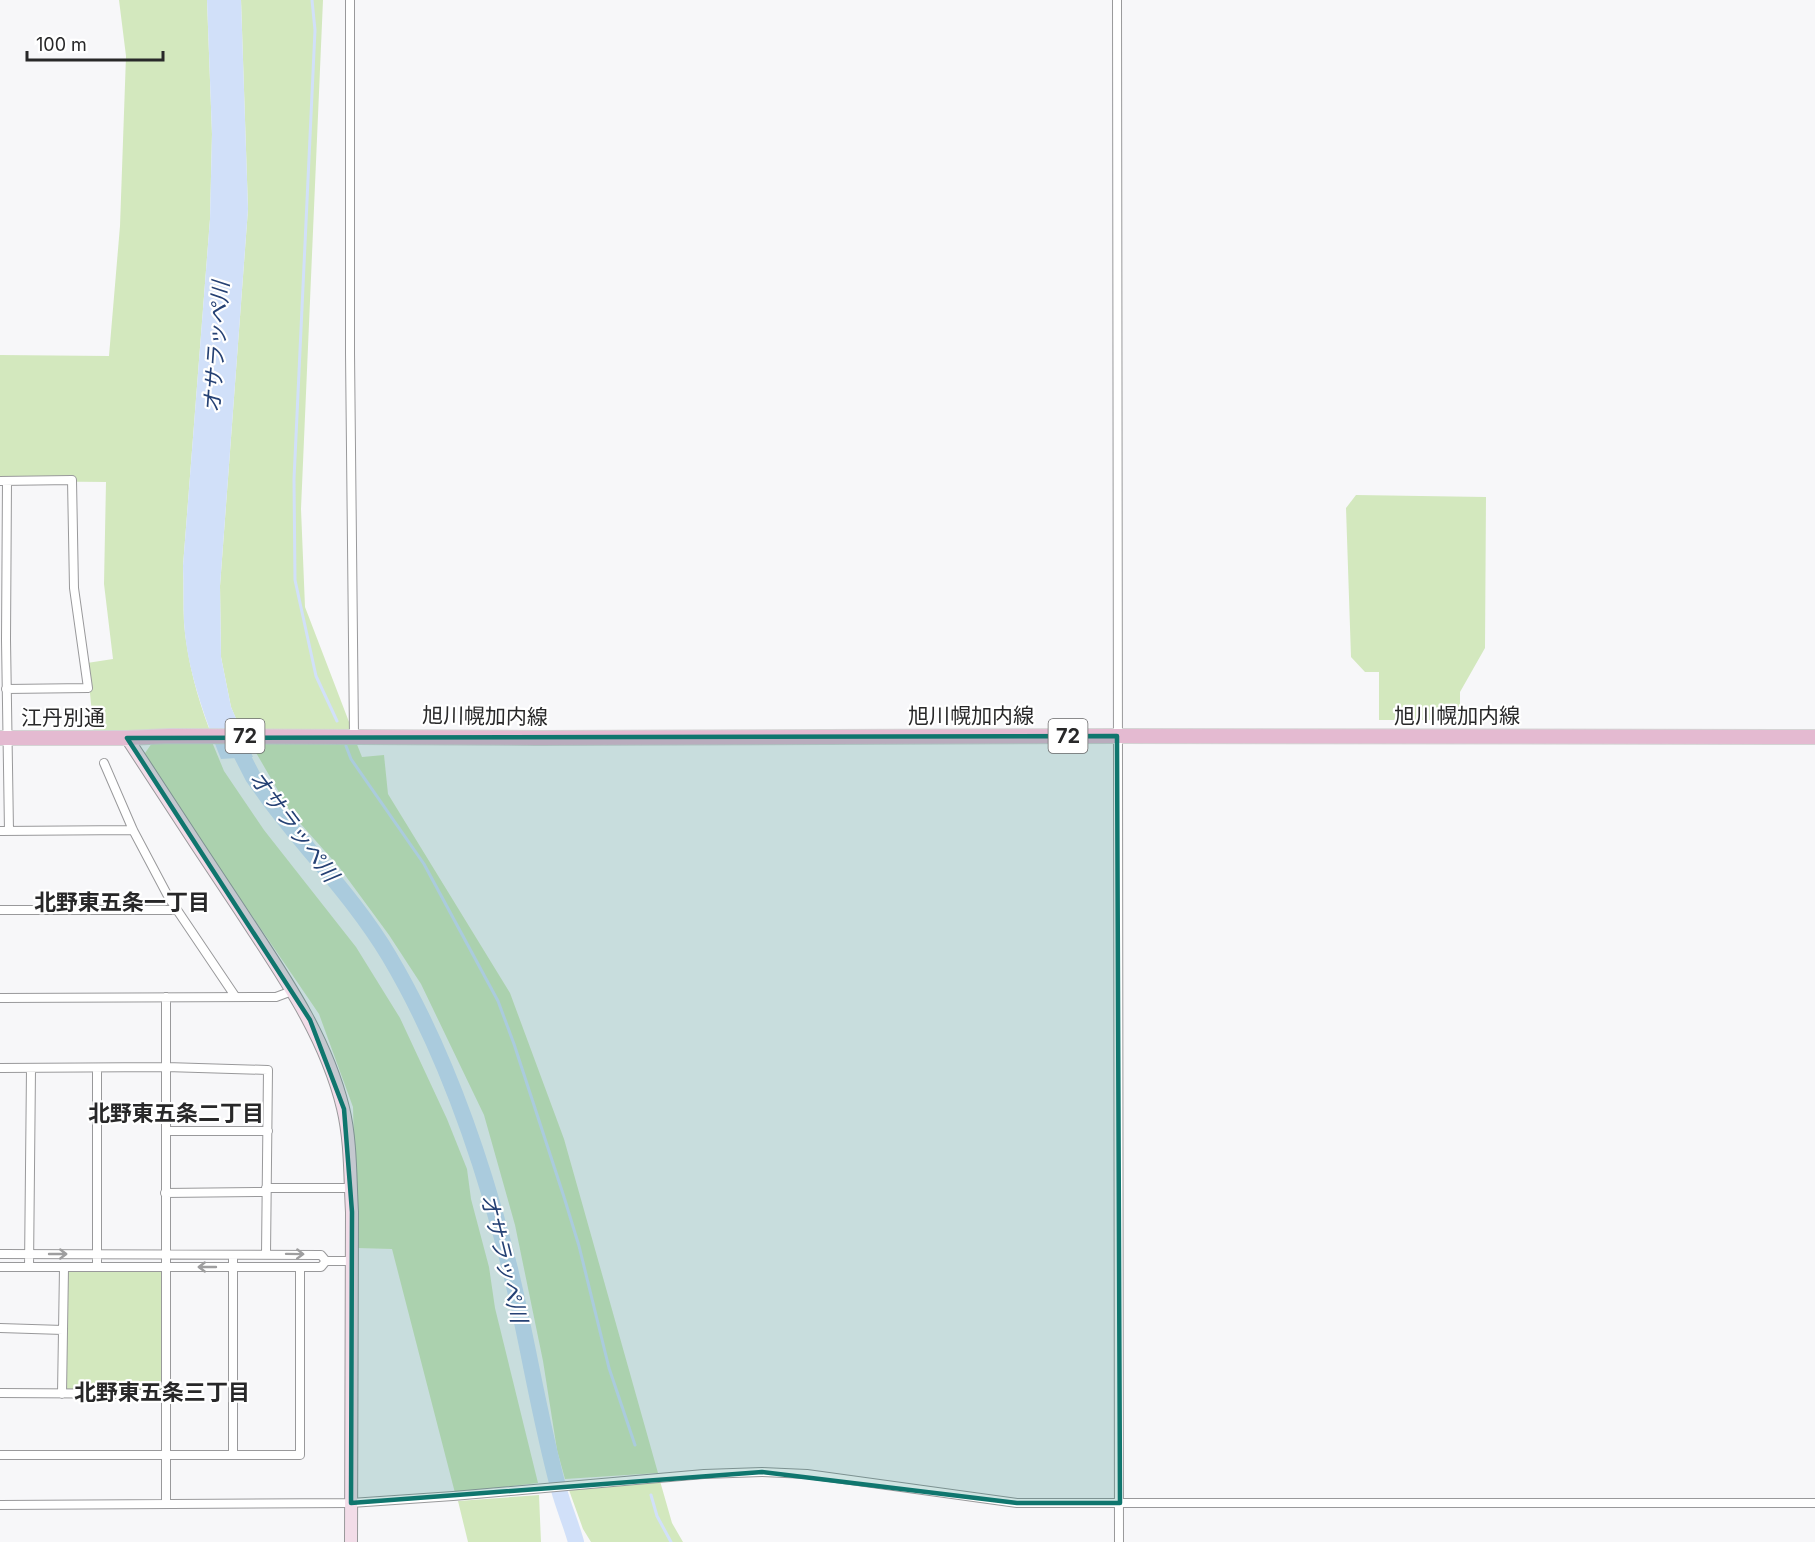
<svg xmlns="http://www.w3.org/2000/svg" width="1815" height="1542" font-family="Inter,'Noto Sans JP',sans-serif">
<style>
.green{fill:#d3e8be}
.water{fill:#d1e0f9}
.lines{fill:none;stroke-linecap:round;stroke-linejoin:round}
.stream{stroke:#d1e0f9;stroke-width:3}
.river{stroke:#d1e0f9;stroke-width:16}
.street-casing{stroke:#99999b;stroke-width:10}
.secondary-casing{stroke:#99999b;stroke-width:14}
.primary-casing{stroke:#d4d4d4;stroke-width:16}
.street{stroke:#fff;stroke-width:8}
.secondary{stroke:#f2dce8;stroke-width:12}
.primary{stroke:#e4bad1;stroke-width:14}
.oneway{stroke:#9e9e9f}
.marked{fill:#0f766e;fill-opacity:0.2;stroke:#0f766e;stroke-width:4.5;stroke-linejoin:round}
.labels{text-anchor:middle;dominant-baseline:central;stroke-width:4.5;stroke-linejoin:round;paint-order:stroke}
.shield{fill:#fff;stroke:#686869;stroke-width:1.5}
.shield-label{font-size:20px;font-weight:bold;fill:#282829}
.street-label{font-size:21px;fill:#282829;stroke:#fff}
.water-label{font-size:22px;font-style:italic;fill:#254174;stroke:#fff}
.neighbourhood-label{font-size:22px;font-weight:bold;fill:#282829;stroke:#fff}
</style>
<rect width="100%" height="100%" fill="#f7f7f9"/>
<!-- green -->
<path class="green" d="M119,0H207L212,134L210,219L183,566C184,585 183,604 184,623C187,659 197,697 210,731L94,734L87,663L113,659L104,584L106,482L0,481V355L109,356L120,226L126,56Z
M241,0H323L301,509L305,607L354,735L242,733L231,707L221,657L220,586L248,209Z
M1356,495L1486,497L1485,648L1460,692V720H1379V672H1365L1351,657L1346,508Z
M212,742L224,771L264,830L356,947L400,1018L447,1119L467,1169L471,1199L489,1267L495,1308L538,1483L455,1493L392,1249L357,1248L353,1107L319,1014L143,756L152,743Z
M356,742L362,757L384,755L388,794L510,993L564,1139L658,1473L565,1479L557,1450L543,1361L515,1225L484,1115L421,984L389,935L339,867L291,813L251,744Z
M67,1272H162L163,1390L65,1391Z
M660,1481L672,1523L683,1542H591L583,1529L569,1490Z
M539,1495L541,1542H468L458,1501Z"/>
<!-- water -->
<path class="water" d="M207,0H241L248,209L220,586L221,657L231,707L253,757L221,759C204,715 187,670 184,622C183,603 184,585 183,566L210,219L212,134Z"/>
<g class="lines">
<!-- stream -->
<path class="stream" d="M312,0L315,30L294,479L295,580L316,676L337,721
M346,746L351,759L424,864L498,1001L514,1044L564,1197L579,1246L609,1368L635,1445
M651,1495L657,1516L671,1542"/>
<!-- river -->
<path class="river" d="M233,738L253,777L268,798C307,851 355,899 389,956C446,1052 483,1161 510,1269C528,1342 539,1417 559,1490C564,1508 571,1524 576,1542"/>
<!-- street casing -->
<g class="street-casing">
<path id="street" d="M350,0V353L354,736
M1117,0L1119,1542
M0,481L72,480L74,588L88,688L6,689
M7,481L6,640L9,831
M104,763L133,830L169,898L235,996
M0,831L133,830
M0,910H177
M0,998L276,997L292,991
M0,1068L166,1067L268,1070L266,1254
M97,1069V1267
M166,1131H268
M266,1188H351
M165,1193L266,1192
M0,1254L321,1255L326,1261H352
M233,1255V1454
M0,1267H321L326,1261
M29,1267L31,1069
M0,1328L63,1330
M0,1393L166,1394
M62,1394L64,1268
M0,1455H300V1268
M166,1504V997
M0,1505L351,1503L453,1496L704,1474L762,1472L807,1474L1017,1503H1815"/>
</g>
<!-- secondary casing -->
<g class="secondary-casing">
<path id="secondary" d="M127,738C164,795 202,853 240,910C281,973 325,1034 343,1108C351,1141 350,1178 352,1212L351,1542"/>
</g>
<!-- primary casing -->
<g class="primary-casing">
<path id="primary" d="M0,738H127L170,736L537,738L1117,736L1815,737"/>
</g>
<!-- street -->
<use href="#street" class="street"/>
<!-- secondary -->
<use href="#secondary" class="secondary"/>
<!-- primary -->
<use href="#primary" class="primary"/>
</g>
<!-- one-way arrows -->
<defs><path id="oneway-shaft" d="M-6 0H5M1.5-3L5.5 0L1.5 3" fill="none" stroke-width="1.6" stroke-linecap="round" stroke-linejoin="round" transform="scale(1.5)"/></defs>
<g class="oneway">
<use href="#oneway-shaft" transform="translate(58 1254)"/>
<use href="#oneway-shaft" transform="translate(295 1254) rotate(1)"/>
<use href="#oneway-shaft" transform="translate(207 1267) rotate(180)"/>
</g>
<!-- marked area -->
<path class="marked" d="M1117,736L1120,1503H1017L762,1472L351,1503L352,1212L344,1109L310,1020L127,738Z"/>
<g class="labels">
<!-- shield labels -->
<g class="shield">
<rect x="225.5" y="719" width="39" height="34" rx="4.5"/>
<rect x="1048.5" y="719" width="39" height="34" rx="4.5"/>
</g>
<g class="shield-label">
<text x="245" y="736">72</text>
<text x="1068" y="736">72</text>
</g>
<!-- street labels -->
<g class="street-label">
<text x="971" y="715">旭川幌加内線</text>
<text x="1457" y="715">旭川幌加内線</text>
<text transform="translate(485 716) rotate(1)">旭川幌加内線</text>
<text x="63" y="717">江丹別通</text>
</g>
<!-- water labels -->
<g class="water-label">
<text transform="translate(216 347) rotate(-86)">オサラッペ川</text>
<text transform="translate(294 826) rotate(53)">オサラッペ川</text>
<text transform="translate(504 1258) rotate(76)">オサラッペ川</text>
</g>
<!-- neighbourhood labels -->
<g class="neighbourhood-label">
<text x="122" y="902">北野東五条一丁目</text>
<text x="176" y="1113">北野東五条二丁目</text>
<text x="162" y="1392">北野東五条三丁目</text>
</g>
</g>
<!-- scale -->
<path d="M27 51v9h136v-9" fill="none" stroke="#282829" stroke-width="3"/>
<text x="36" y="51" font-size="18" fill="#282829" stroke="#ffffff" stroke-width="4.5" paint-order="stroke">100 m</text>
</svg>
